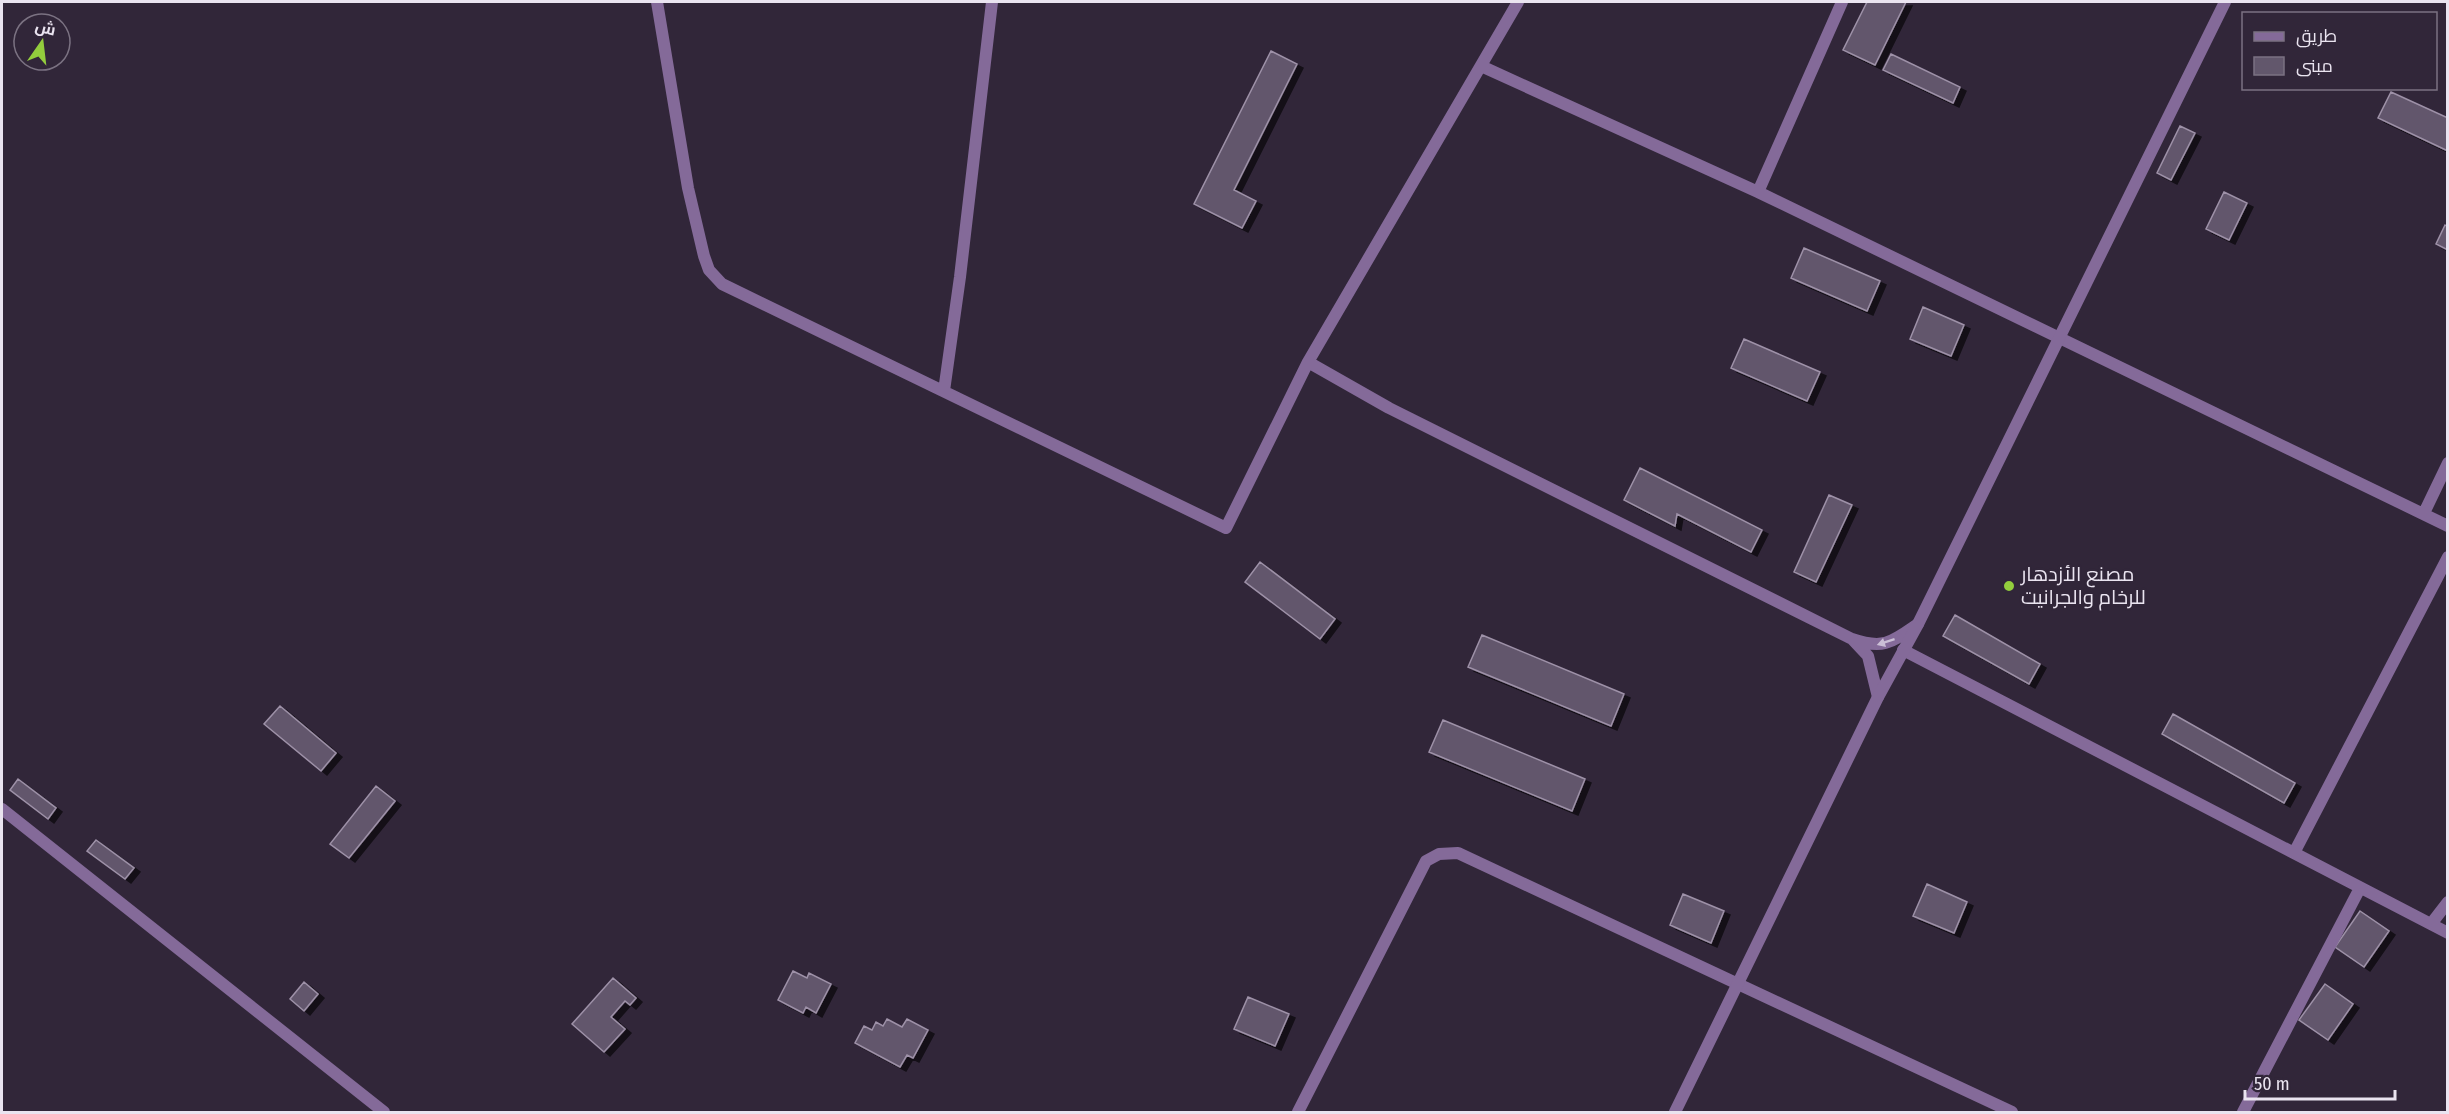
<svg xmlns="http://www.w3.org/2000/svg" width="2449" height="1114" font-family="'Fira Sans Condensed',Cairo,sans-serif">
<style>
.building{fill:#62576c;stroke:#9e91a8;stroke-width:1.5;filter:url(#shadow)}
.lines{fill:none;stroke-linecap:round;stroke-linejoin:round}
.minor{stroke:#846a99;stroke-width:12}
.tertiary{stroke:#846a99;stroke-width:12}
.oneway{fill:#cbbfd6}
.poi-dot{fill:#93cd3d;stroke:#312639;stroke-width:2}
.labels{text-anchor:middle;dominant-baseline:central;stroke-width:4.5;stroke-linejoin:round;paint-order:stroke}
.poi-label{font-size:20px;fill:#eae4f0;stroke:#312639;text-anchor:start}
</style>
<defs>
<filter id="shadow"><feDropShadow dx="6" dy="4" stdDeviation="0" flood-color="#0009"/></filter>
</defs>
<rect width="100%" height="100%" fill="#312639"/>
<!-- building -->
<path class="building" d="M1867,2H1906L1875,65L1843,50Z
M1271,51L1297,64L1234,190L1256,201L1242,228L1194,204Z
M1891,54L1960,87L1953,103L1883,70Z
M2391,92L2448,118V151L2378,118Z
M2180,126L2195,133L2171,180L2157,173Z
M2224,192L2247,203L2229,240L2206,229Z
M2445,225L2448,227V250L2436,244Z
M1804,248L1880,281L1867,311L1791,278Z
M1923,307L1964,325L1951,356L1910,339Z
M1744,339L1820,372L1807,401L1731,368Z
M1640,468L1762,530L1751,552L1677,514L1675,526L1624,500Z
M1829,495L1852,505L1816,582L1794,572Z
M1260,562L1335,619L1320,639L1245,582Z
M1955,615L2040,664L2029,684L1943,636Z
M1482,635L1624,694L1611,726L1468,667Z
M280,706L336,753L321,771L264,724Z
M2173,714L2295,783L2284,803L2162,734Z
M1443,720L1585,779L1572,811L1429,752Z
M18,779L56,808L48,819L10,790Z
M376,786L395,801L349,858L330,844Z
M96,840L134,868L125,879L87,851Z
M1927,884L1967,902L1954,933L1913,916Z
M1683,894L1724,911L1711,943L1670,925Z
M2360,911L2389,931L2364,967L2335,947Z
M793,971L807,978L809,973L831,984L816,1013L806,1007L803,1013L778,1000Z
M613,978L636,998L630,1005L625,1001L611,1017L625,1029L604,1052L572,1024Z
M304,982L318,994L304,1011L290,999Z
M2325,984L2353,1004L2328,1040L2299,1020Z
M1248,997L1289,1014L1275,1046L1234,1029Z
M887,1019L902,1027L907,1019L928,1030L913,1058L907,1055L900,1067L855,1043L864,1026L872,1030L876,1022L883,1026Z"/>
<g class="lines">
<!-- minor -->
<path class="minor" d="M657,2L688,188L704,256L709,270L722,284L1226,528L1308,362L1518,2
M1481,66L1758,192L2448,526
M1758,192L1842,2
M1308,362L1389,408L1852,639C1884,650 1892,642 1918,624
M944,391L960,277L992,2
M2424,513L2448,463
M1853,640L1868,656L1878,697
M1903,650L2448,933
M2294,853L2448,557
M2431,924L2448,902
M1298,1112L1426,861L1439,854L1458,853L2012,1112
M2243,1112L2360,888"/>
<!-- tertiary -->
<path class="tertiary" d="M2,809L384,1112
M1675,1112L1878,697L1918,624L2225,2"/>
</g>
<!-- one-way arrows -->
<defs><path id="oneway-solid" d="M-6-.8H1V-3.2L6.5 0L1 3.2V.8H-6Z" transform="scale(1.5)"/></defs>
<use class="oneway" href="#oneway-solid" transform="translate(1886 642) rotate(162)"/>
<!-- markers -->
<circle class="poi-dot" cx="2009" cy="586" r="6"/>
<g class="labels">
<!-- poi labels -->
<g class="poi-label">
<text x="2021" y="574">مصنع الأزدهار<tspan x="2021" dy="23">للرخام والجرانيت</tspan></text>
</g>
</g>
<!-- border -->
<rect width="2449" height="1114" fill="none" stroke="#eae4f0" stroke-width="6"/>
<!-- legend -->
<rect x="2242" y="12" width="195" height="78" fill="#312639" stroke="#7b7282" stroke-width="1.5"/>
<rect x="2254" y="32" width="30" height="9" fill="#846a99" stroke="#7b7282" stroke-width="1.5"/>
<text x="2296" y="42" font-size="18" fill="#eae4f0">طريق</text>
<rect x="2254" y="57" width="30" height="18" fill="#62576c" stroke="#7b7282" stroke-width="1.5"/>
<text x="2296" y="72" font-size="18" fill="#eae4f0">مبنى</text>
<!-- north arrow -->
<g transform="translate(42 42) rotate(14)"><circle r="28" fill="#312639" stroke="#7b7282" stroke-width="1.5"/>
<path d="M0-4.5L10 22L0 15L-10 22Z" fill="#93cd3d"/>
<text y="-9" font-size="16" font-weight="bold" text-anchor="middle" fill="#eae4f0">ش</text>
</g>
<!-- scale -->
<path d="M2245 1090v9h150v-9" fill="none" stroke="#eae4f0" stroke-width="3"/>
<text x="2254" y="1090" font-size="18" fill="#eae4f0" stroke="#312639" stroke-width="4.5" paint-order="stroke">50 m</text>
</svg>
